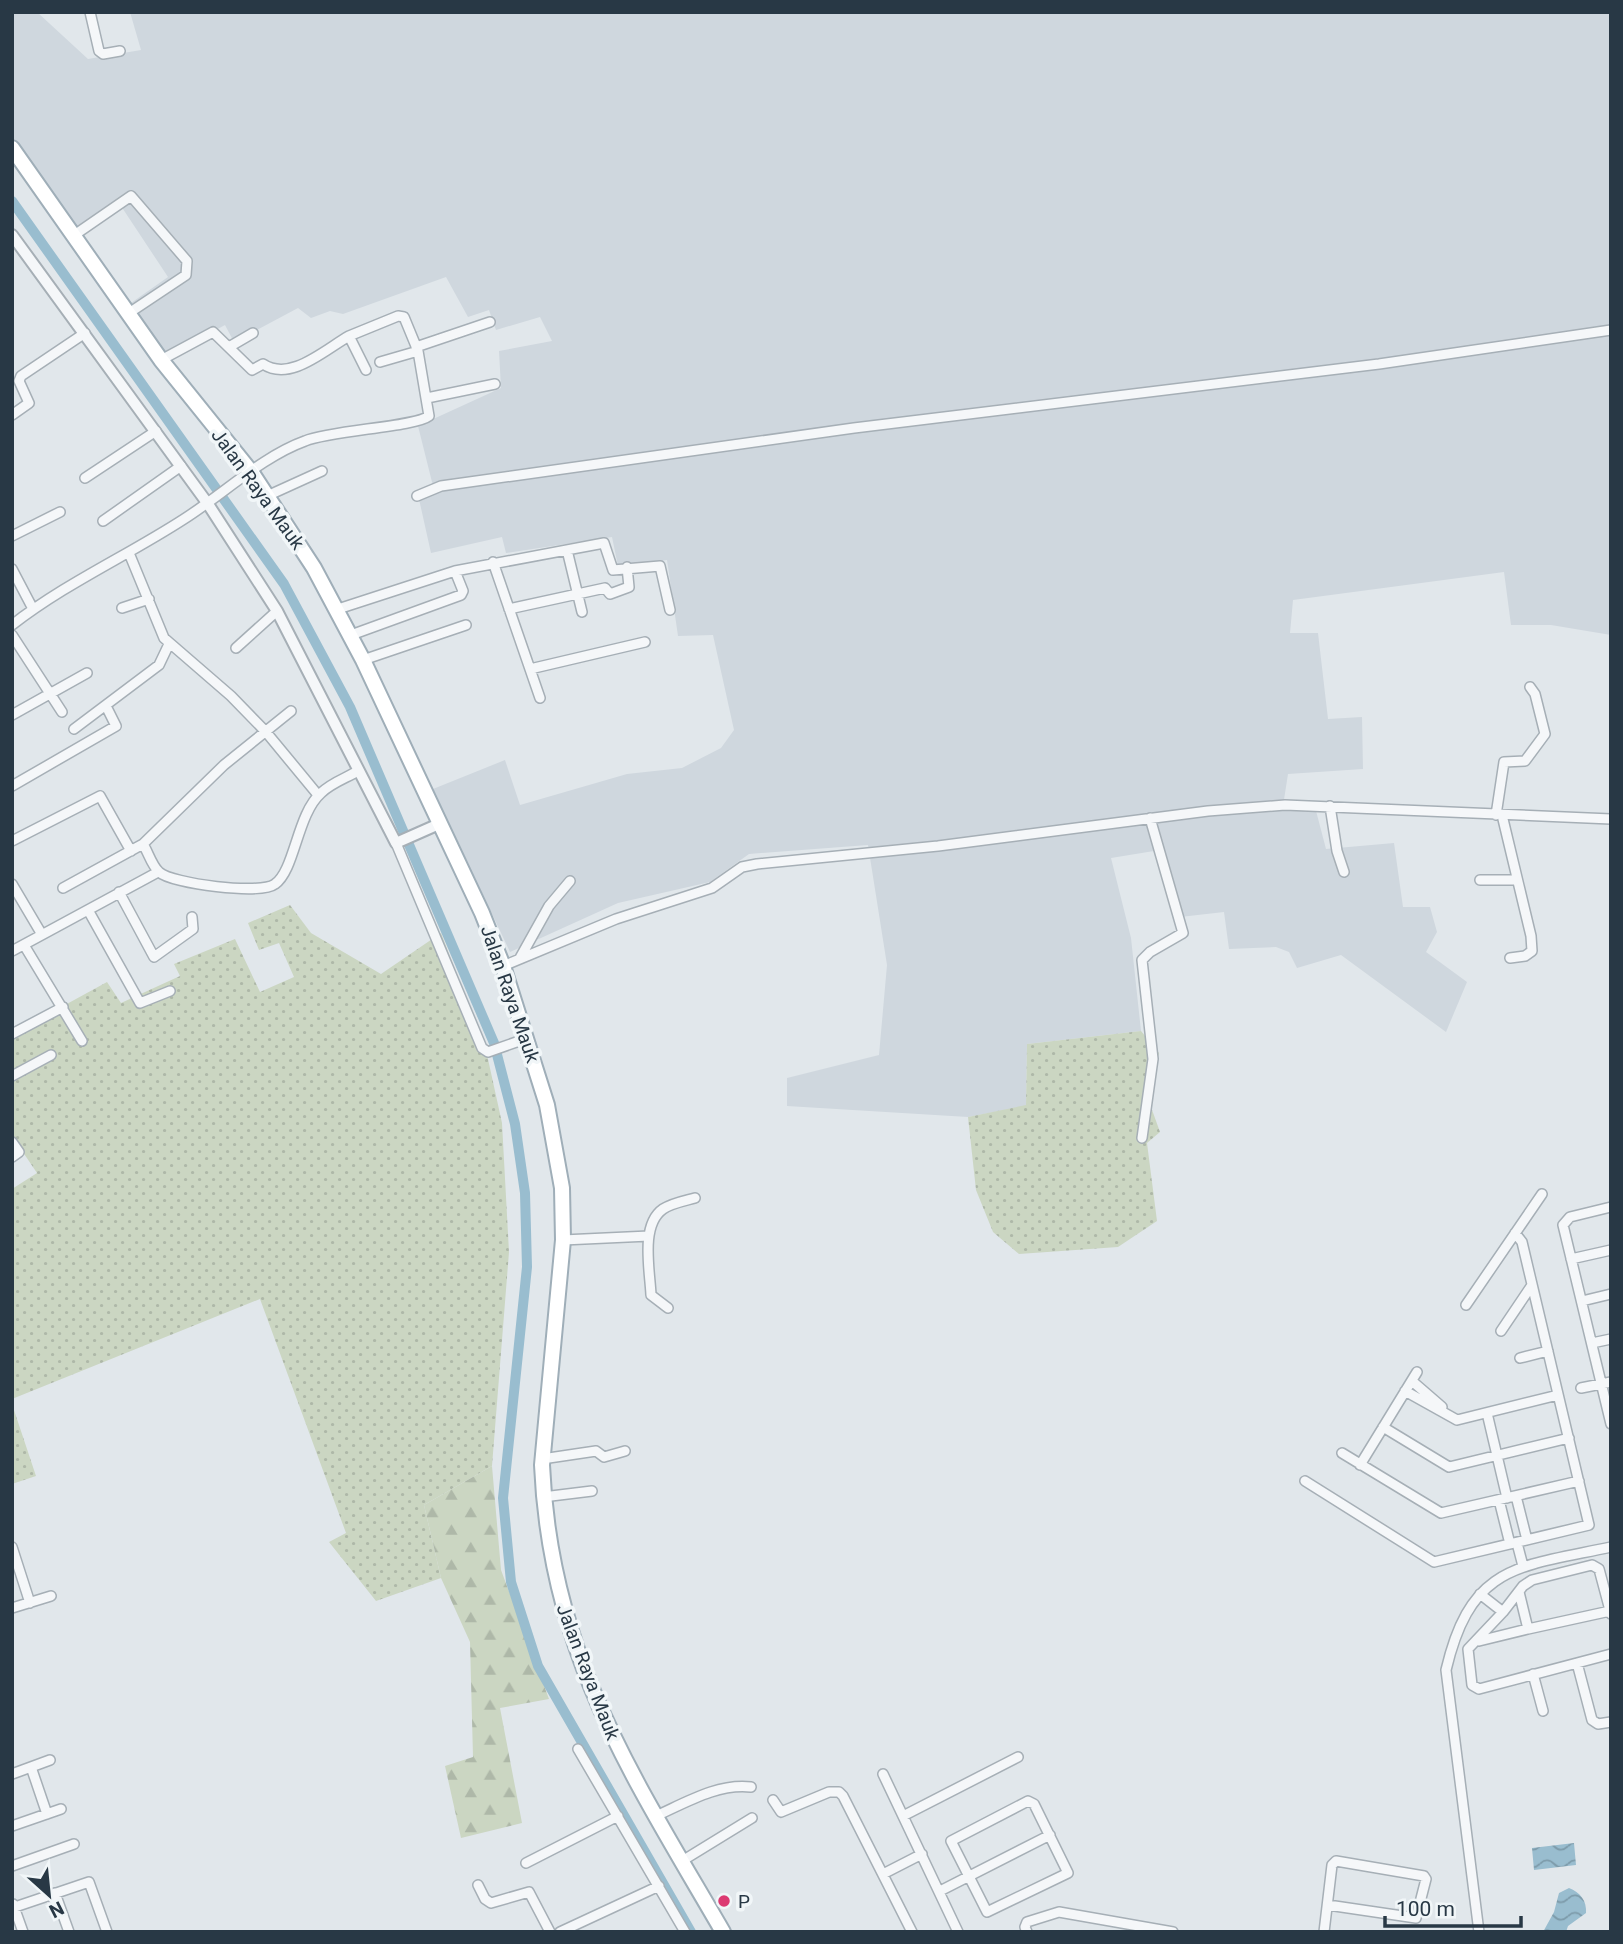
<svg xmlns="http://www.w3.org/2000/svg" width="1623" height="1944" font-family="Roboto,sans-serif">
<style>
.built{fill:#cfd7de}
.grass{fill:url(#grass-dots)}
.forest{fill:url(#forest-firs)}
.water{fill:url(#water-waves)}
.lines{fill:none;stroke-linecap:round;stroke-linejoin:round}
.canal{stroke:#99bdcf;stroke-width:10}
.minor-casing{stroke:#a6afb6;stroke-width:12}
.tertiary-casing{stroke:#a6afb6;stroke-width:14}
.primary-casing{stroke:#9faeb8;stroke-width:18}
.minor{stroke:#f5f7f9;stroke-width:9}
.tertiary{stroke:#f5f7f9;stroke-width:10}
.primary{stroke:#fff;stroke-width:14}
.poi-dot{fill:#dc3a72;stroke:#f1f6f8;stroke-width:2.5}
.labels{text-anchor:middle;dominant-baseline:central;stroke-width:7;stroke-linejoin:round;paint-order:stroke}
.street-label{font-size:19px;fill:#283845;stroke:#f1f6f8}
.poi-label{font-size:19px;fill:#283845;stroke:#f1f6f8;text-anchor:start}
</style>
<defs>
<pattern id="grass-dots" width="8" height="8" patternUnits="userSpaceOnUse" patternTransform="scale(1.75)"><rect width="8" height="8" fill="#cbd6c2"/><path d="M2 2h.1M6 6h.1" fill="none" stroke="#aeb8a8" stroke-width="1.8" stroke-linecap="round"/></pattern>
<pattern id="forest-firs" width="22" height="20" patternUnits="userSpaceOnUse" patternTransform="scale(1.75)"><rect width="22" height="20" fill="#cbd6c2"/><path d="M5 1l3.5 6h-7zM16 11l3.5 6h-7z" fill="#aeb8a8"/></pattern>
<pattern id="water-waves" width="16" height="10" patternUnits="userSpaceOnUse" patternTransform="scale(1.75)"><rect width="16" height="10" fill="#99bdcf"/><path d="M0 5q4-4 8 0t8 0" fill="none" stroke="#7d9baa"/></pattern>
</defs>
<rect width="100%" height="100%" fill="#e1e7eb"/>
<!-- built -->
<path class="built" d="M12,12H37L88,59L141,50L130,12H1611V635L1551,625H1511L1504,572L1293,600L1290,633H1318L1328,719L1362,717L1363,769L1288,774L1283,806L1315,807L1326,849L1394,843L1403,907H1430L1437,932L1426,952L1467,982L1446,1032L1341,955L1297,968L1289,952L1276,947L1229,949L1224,912L1180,917L1160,850L1111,858L1131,938L1141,1031L1027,1044L1026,1106L968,1117L787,1106V1078L879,1055L887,965L868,845L749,854L710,882L618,903L510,952L433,789L505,760L520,805L627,774L682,768L721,748L734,730L713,635L678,636L667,560L618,566L612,537L506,553L502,537L431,553L419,499L435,494L418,426L501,388L499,351L552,341L540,317L496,330L489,310L468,317L446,277L343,314L330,311L311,318L298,308L234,342L225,325L166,357L131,303L168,277L121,206L77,240L12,147Z"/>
<!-- grass -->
<path class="grass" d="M290,905L311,933L381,974L441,933L486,1050L502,1123L509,1252L492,1466L424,1505L441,1578L376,1601L329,1542L346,1533L260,1299L12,1399V1189L37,1173L12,1136V1034L107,982L121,1003L180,976L174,964L235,939L260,992L294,977L279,943L259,950L248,923Z
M1141,1031L1159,1053L1147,1096L1160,1132L1147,1143L1157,1221L1118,1247L1019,1254L993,1232L976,1190L968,1117L1026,1105L1027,1044Z
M12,1404L36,1476L12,1484Z"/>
<!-- forest -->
<path class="forest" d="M492,1466L501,1570L549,1699L500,1708L522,1823L461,1838L445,1766L473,1757L470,1642L441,1578L424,1505Z"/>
<!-- water -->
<path class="water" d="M1574,1843L1576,1865L1534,1870L1532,1848Z
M1569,1888C1580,1892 1587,1901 1586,1913L1568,1926L1566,1932H1543L1554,1912L1559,1893Z"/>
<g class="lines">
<!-- canal -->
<path class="canal" d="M12,201L284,584L350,707L494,1043L515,1124L525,1193L527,1267L503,1498L511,1582L538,1666L691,1932"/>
<!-- minor casing -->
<g class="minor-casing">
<path id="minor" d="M90,12L99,51L103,54L120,51
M73,236L131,196L187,261L186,275L129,313
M229,347L253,333
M416,347L490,322
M161,360L213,332L252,370L263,364C290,382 323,351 349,336
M380,362L418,351
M427,398L495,384
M12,415L29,403L19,381L21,376L85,333
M85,478L156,431
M267,496L322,471
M417,496L441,486L854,428L1379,364L1611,330
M103,521L181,466
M12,536L60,512
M567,550L582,612
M129,553L164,638L231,696L266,732L318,795
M493,562L540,698
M12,569L33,609
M122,608L149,599
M338,609L455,571L604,543L613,570L660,566L670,610
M509,609L605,588L610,594L629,587L627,567
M12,625C66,583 127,556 184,519C222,495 263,456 305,441C332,430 415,427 429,416L418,351L404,317L398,316L349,336L366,370
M12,635L62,712
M351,635L461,595L463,591L455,571
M236,648L277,611
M363,660L466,625
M530,669L645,642
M12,715L87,673
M74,729L159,665L169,644
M12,786L116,726L106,706
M1330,806L1337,851L1344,872
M1496,815L1504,762L1525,761L1545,734L1535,694L1530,687
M1502,815L1531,936L1532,951L1525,956L1510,958
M12,841L100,796L131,851
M396,843L482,1048L488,1052L525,1039
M143,844C148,852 152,866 159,872C172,884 261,895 275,884C295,870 297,814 321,793C331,783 346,778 358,771
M1480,880H1516
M12,884L41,933
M63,888L143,844L224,765L291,711
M119,892L154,957L193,929L192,917
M88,910L140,1003L170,991
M24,945L82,1041
M12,951L158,872
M520,958L549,906L570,881
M503,966L616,919L712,888L742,867L757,864L938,846L1208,811L1285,805L1611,819
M12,1034L63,1007
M12,1076L51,1055
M1142,1138L1153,1059L1142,960L1150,952L1183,933L1150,818
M12,1142L19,1152L12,1157
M1611,1207L1570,1217L1563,1225L1611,1424
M563,1240L649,1236
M1571,1259L1611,1250
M1582,1301L1611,1294
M1466,1305L1542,1194
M668,1308L651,1295C650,1271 640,1225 663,1209C672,1203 684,1201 695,1198
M1501,1331L1532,1285
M1592,1343L1611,1339
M1520,1358L1548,1351
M1412,1381L1442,1407
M1581,1388L1611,1382
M1405,1391L1457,1420L1558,1395
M1487,1413L1507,1498
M1383,1427L1449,1467L1569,1438
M1342,1453L1441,1513L1579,1481
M542,1459L596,1451L604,1457L625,1451
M1360,1465L1417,1372
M1305,1481L1434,1562L1589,1525L1522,1242L1515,1233
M1516,1496L1527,1540
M543,1497L592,1491
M1499,1500L1510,1544
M1517,1543L1523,1566
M12,1547L30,1603
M1519,1592L1528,1629L1610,1611
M1480,1594L1503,1612
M12,1608L51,1596
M1611,1614L1599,1569L1592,1565L1532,1580L1523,1586L1503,1612L1468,1649L1472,1685L1479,1689L1611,1654
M1479,1641L1528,1629
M1577,1663L1592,1720L1598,1724L1611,1722
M1533,1674L1543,1711
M578,1749L685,1932
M31,1767L47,1814
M12,1774L50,1760
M883,1774L958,1932
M773,1800L781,1812L829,1792H839L843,1796L912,1932
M1028,1801L1034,1804L1068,1873L987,1912L951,1841Z
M656,1816C685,1803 718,1783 751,1787
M903,1816L1018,1757
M12,1826L61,1809
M682,1861L752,1818
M526,1863L618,1816
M12,1866L74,1844
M883,1874L922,1854
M478,1885L485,1899L491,1903L529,1892L550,1932
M940,1891L1050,1835
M55,1893L69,1932
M13,1904L23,1932
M12,1908L89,1882L107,1932
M560,1932L659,1886
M1027,1932L1025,1927L1027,1922L1059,1912L1173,1932
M1324,1932L1332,1865L1336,1861L1424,1876L1426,1879L1416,1918L1328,1905
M1479,1932L1446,1670C1471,1564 1518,1567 1611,1547"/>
</g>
<!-- tertiary casing -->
<g class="tertiary-casing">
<path id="tertiary" d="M12,235L208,504L277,611L396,843L439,824"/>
</g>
<!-- primary casing -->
<g class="primary-casing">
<path id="primary" d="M12,148L161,360L252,473L314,568L363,660L482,913L503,966L547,1105L562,1188L563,1240L542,1465C550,1654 632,1775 723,1932"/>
</g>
<!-- minor -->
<use href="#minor" class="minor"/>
<!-- tertiary -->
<use href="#tertiary" class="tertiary"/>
<!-- primary -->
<use href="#primary" class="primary"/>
</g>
<!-- markers -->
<circle class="poi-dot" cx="724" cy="1901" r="7"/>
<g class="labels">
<!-- street labels -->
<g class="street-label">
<text transform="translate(258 489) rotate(54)">Jalan Raya Mauk</text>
<text transform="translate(510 994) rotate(71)">Jalan Raya Mauk</text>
<text transform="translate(588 1672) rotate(69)">Jalan Raya Mauk</text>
</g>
<!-- poi labels -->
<g class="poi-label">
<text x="738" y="1901">P</text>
</g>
</g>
<!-- border -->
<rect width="1623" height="1944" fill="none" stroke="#283845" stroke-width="28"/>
<!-- north arrow -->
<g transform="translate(49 1895) rotate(153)" stroke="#f1f6f8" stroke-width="5" paint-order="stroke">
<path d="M0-5L12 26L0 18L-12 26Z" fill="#283845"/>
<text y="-10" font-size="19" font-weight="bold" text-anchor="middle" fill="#283845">N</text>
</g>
<!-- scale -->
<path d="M1385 1916v10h136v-10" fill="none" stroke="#283845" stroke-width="3.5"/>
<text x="1396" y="1916" font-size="21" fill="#283845" stroke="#f1f6f8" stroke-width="5" paint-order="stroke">100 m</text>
</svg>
